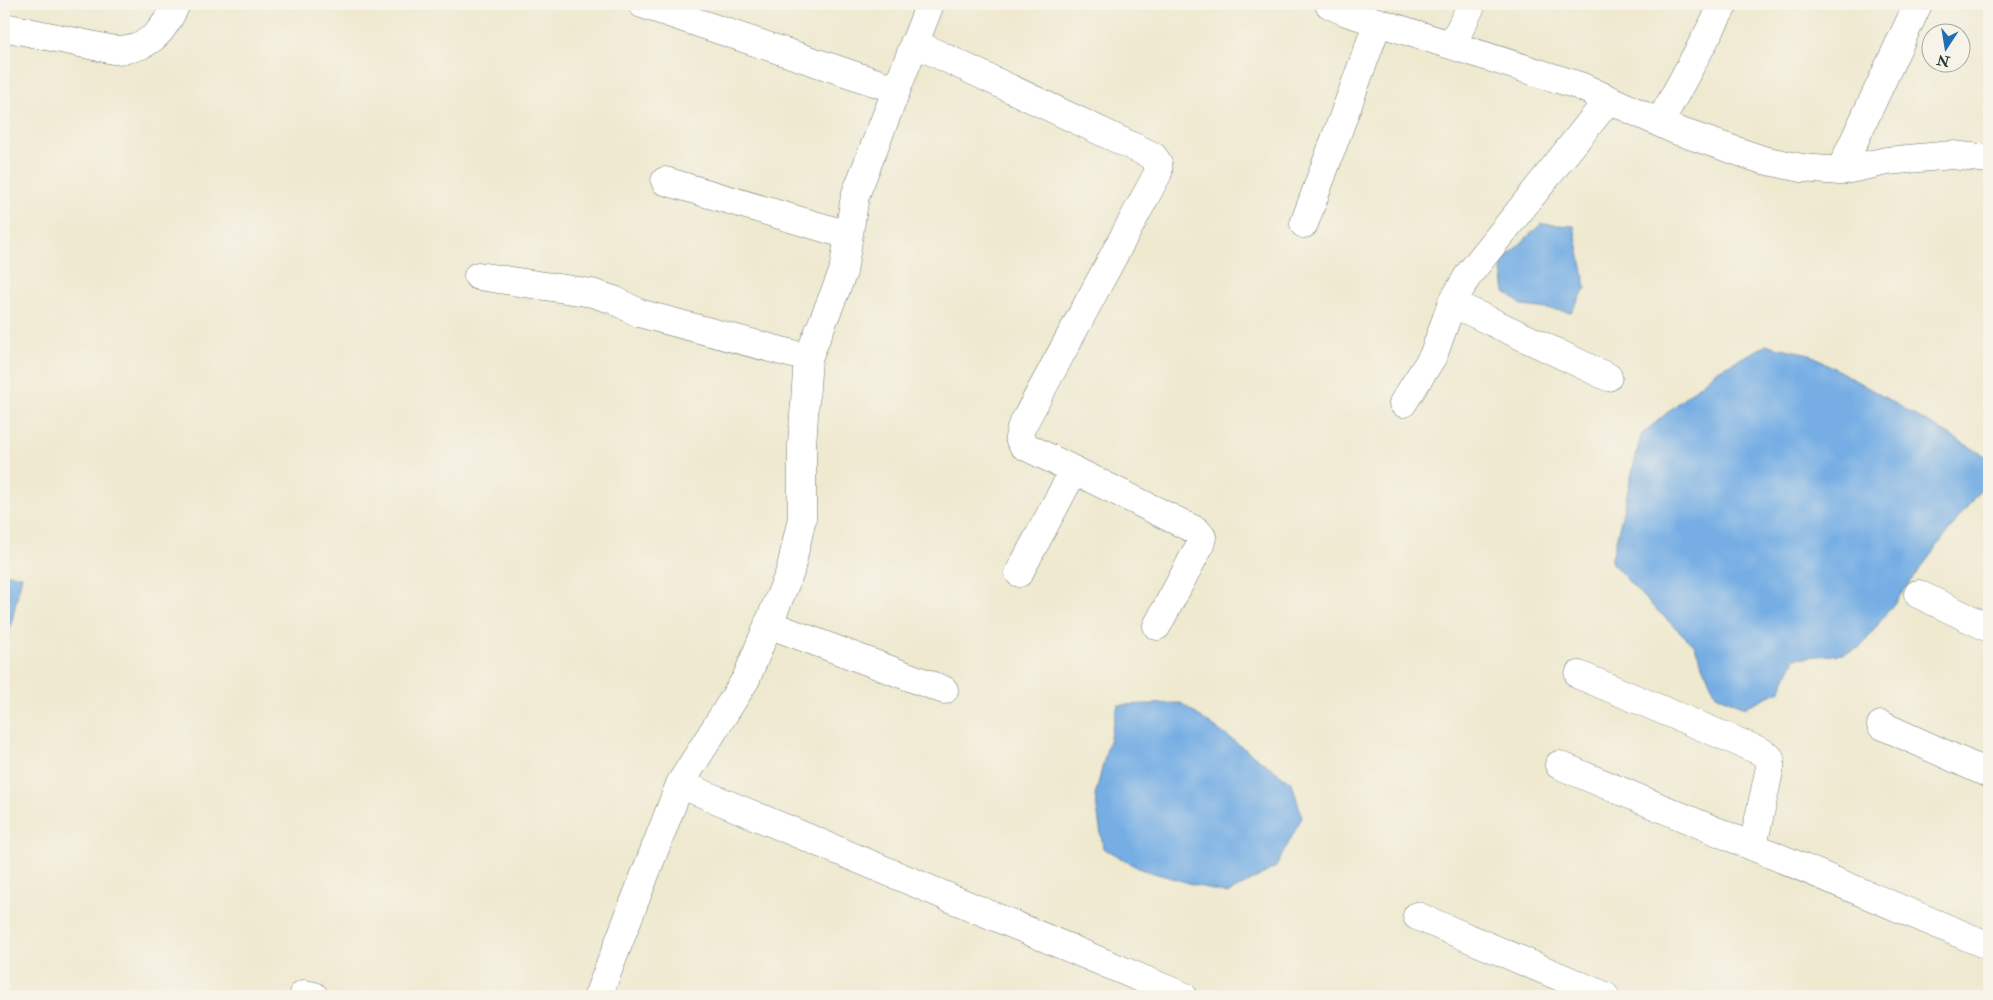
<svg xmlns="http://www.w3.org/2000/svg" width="1993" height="1000" font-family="'IM FELL Double Pica',serif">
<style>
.water{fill:#74ade4;stroke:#4a758c}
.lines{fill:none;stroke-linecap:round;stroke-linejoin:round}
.minor-casing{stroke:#68796b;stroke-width:29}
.minor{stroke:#fff;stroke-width:28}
</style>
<rect width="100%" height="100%" fill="#f7f3e8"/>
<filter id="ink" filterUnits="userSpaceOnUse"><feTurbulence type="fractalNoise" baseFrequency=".02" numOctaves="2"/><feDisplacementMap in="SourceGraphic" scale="10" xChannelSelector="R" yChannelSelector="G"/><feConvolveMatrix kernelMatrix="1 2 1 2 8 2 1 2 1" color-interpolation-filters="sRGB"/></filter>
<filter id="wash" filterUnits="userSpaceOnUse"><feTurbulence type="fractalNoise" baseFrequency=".0096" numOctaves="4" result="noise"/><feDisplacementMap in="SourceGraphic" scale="20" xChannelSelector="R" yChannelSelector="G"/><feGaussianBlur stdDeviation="1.12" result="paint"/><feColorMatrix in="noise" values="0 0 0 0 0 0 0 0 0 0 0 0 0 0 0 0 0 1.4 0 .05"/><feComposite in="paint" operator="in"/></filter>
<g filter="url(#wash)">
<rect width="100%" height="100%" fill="#efe9d0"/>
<!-- water -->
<path class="water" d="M1541,224L1574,226L1586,288L1571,312L1523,306L1505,292L1501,262Z
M1767,345L1810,354L1989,458V478L1861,647L1843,654L1795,658L1780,691L1745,707L1716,695L1694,645L1645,599L1611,562L1641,435L1716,371Z
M4,573L22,576L4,655Z
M1181,703L1292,783L1302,817L1276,867L1227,894L1140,869L1103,848L1095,796L1118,705Z"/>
</g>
<g filter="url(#ink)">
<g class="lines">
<!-- minor casing -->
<g class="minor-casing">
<path id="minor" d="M642,4L895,89
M1329,4L1346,12L1580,86L1675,130L1763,160L1802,168L1840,171L1887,161L1952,155L1989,159
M4,27L114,50C148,50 163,33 176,4
M914,43L1153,156L1158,163V173L1021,428L1019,438L1023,445L1197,531L1202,537L1200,545L1157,626
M1452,45L1472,4
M1660,122L1724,4
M1840,171L1918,4
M665,181L848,235
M1304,224L1378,22
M478,276L592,293L614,300L639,313L808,358
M1452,303L1608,377
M1403,403L1433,356L1452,303L1469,274L1609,99
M1019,573L1074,470
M1918,594L1989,628
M768,624L944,690
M1579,675L1762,752L1770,758V767L1753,846
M1881,725L1989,774
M1559,765L1989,946
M680,784L1183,996
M1417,916L1605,996
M304,994L314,996
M598,996L680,784L746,679L790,572L802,518V445L808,358L843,272L855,196L930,4"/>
</g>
<!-- minor -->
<use href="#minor" class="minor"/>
</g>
</g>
<!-- margin -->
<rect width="1993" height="1000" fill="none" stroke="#f7f3e8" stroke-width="20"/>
<!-- north arrow -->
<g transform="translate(1946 48) rotate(192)"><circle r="24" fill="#f7f3e8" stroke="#a1aaa0"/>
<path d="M0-4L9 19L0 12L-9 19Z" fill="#1f6fb2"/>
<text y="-8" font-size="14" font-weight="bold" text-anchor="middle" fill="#1f3d34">N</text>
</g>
</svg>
